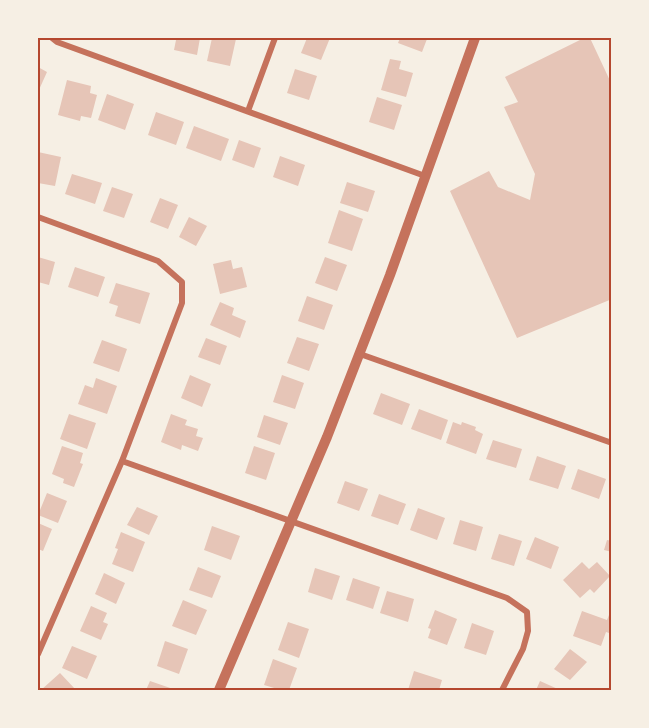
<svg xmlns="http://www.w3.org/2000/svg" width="649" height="728" font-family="'Noto Sans',sans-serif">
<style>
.building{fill:#e6c5b7}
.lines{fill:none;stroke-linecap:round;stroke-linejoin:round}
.minor{stroke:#c5725c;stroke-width:6}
.tertiary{stroke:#c5725c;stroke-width:10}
.neatline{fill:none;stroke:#b5482f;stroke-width:2}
</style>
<rect width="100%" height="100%" fill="#f6efe4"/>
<!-- building -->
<path class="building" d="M170,38H200L197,55L174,50L176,40Z
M212,38L236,39L230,66L207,61Z
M307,38H330L321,60L301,53Z
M400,38H423L427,39L422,52L398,43Z
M584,38H590L612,85V136L610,137L612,141V299L517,338L450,191L489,171L498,187L530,200L535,174L504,107L518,102L505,77Z
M390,59L401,61L399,69L413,73L406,97L381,90Z
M38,67L47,72L38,92Z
M295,69L317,76L309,100L287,93Z
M67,80L91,86L90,93L97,95L91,118L81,116L80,121L58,115Z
M107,94L134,104L125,130L98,120Z
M377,97L402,105L394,130L369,122Z
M156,112L184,122L176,145L148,135Z
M194,126L229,139L221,161L186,148Z
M239,140L261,148L254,168L232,160Z
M38,152L61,157L55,186L38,183Z
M280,156L305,165L298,186L273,177Z
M72,174L102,183L95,204L65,194Z
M347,182L375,191L368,212L340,203Z
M112,187L133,194L124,218L103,211Z
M160,198L178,205L168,229L150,222Z
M339,210L363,219L352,251L328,243Z
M189,217L207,226L196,246L179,237Z
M38,257L55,262L49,285L38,282Z
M325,257L347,265L337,291L315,283Z
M231,260L233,269L242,267L247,287L220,294L213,264Z
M75,267L105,277L98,297L68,287Z
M116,283L150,293L140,324L115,316L118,306L109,303Z
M307,296L333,305L324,330L298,321Z
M220,302L234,308L232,315L246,321L240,338L210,325Z
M297,337L319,344L309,371L287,363Z
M206,338L227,346L220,365L198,357Z
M102,340L127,349L119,372L93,363Z
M190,375L211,384L202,407L181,398Z
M282,375L304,383L295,409L273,402Z
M96,378L117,386L107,414L78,404L85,385L93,388Z
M381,393L410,404L402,425L373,414Z
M419,409L448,420L441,440L411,429Z
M69,414L96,423L87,449L60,439Z
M171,414L187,420L185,425L198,429L196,436L203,438L198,451L182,445L181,450L161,442Z
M264,415L288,423L280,445L257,437Z
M453,422L461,425L462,422L476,427L475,430L483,434L476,454L446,443Z
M493,440L522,449L516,468L486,459Z
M62,446L83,453L80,463L83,464L74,487L63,483L64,479L52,474Z
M254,446L275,453L266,480L245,473Z
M537,456L566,466L558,489L529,480Z
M578,469L606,479L599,499L571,489Z
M345,481L368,489L359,511L337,503Z
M47,493L67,501L58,523L38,515Z
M379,494L406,504L398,525L371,516Z
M137,507L158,516L149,535L127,525Z
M418,508L445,518L437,540L410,530Z
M460,520L483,527L476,551L453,544Z
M38,523L52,529L43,551L38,549Z
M212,526L240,536L231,560L204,550Z
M121,532L145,542L133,572L112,564L118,549L115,548Z
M499,534L522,541L514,566L491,559Z
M535,537L559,547L551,569L526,559Z
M607,540L612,541V552L604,550Z
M582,562L589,569L597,562L610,576L594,593L590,589L580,598L563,580Z
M198,567L221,576L212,598L189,590Z
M315,568L340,576L332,600L308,592Z
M104,573L125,583L116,604L95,594Z
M353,578L380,587L373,609L346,600Z
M387,591L414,599L408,622L380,613Z
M183,600L207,610L196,635L172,626Z
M91,606L107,613L103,622L108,624L101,640L80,631Z
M435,610L457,619L447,645L428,638L431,629L428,628Z
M582,611L607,620L609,615L612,616V634L606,632L601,646L573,636Z
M288,622L309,629L299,658L278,650Z
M472,623L494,631L486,655L464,648Z
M165,641L188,649L179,674L157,666Z
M72,646L97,656L87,679L62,668Z
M570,649L587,662L570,680L554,669Z
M273,659L297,668L289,690H281L264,685Z
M414,671L442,680L439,690H408Z
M60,673L76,690H41Z
M150,681L176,690H146Z
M540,681L560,690H536Z"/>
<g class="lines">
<!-- minor -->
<path class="minor" d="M52,38L57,42L425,176
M248,111L275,38
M38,217L158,261L182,282V303L122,461L38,654
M360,354L612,443
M122,461L507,598L527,612L528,631L523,649L502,690"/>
<!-- tertiary -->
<path class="tertiary" d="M219,690L327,437L390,275L475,38"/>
</g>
<!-- border -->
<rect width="649" height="728" fill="none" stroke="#f6efe4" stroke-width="78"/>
<rect x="39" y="39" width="571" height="650" class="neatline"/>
</svg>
